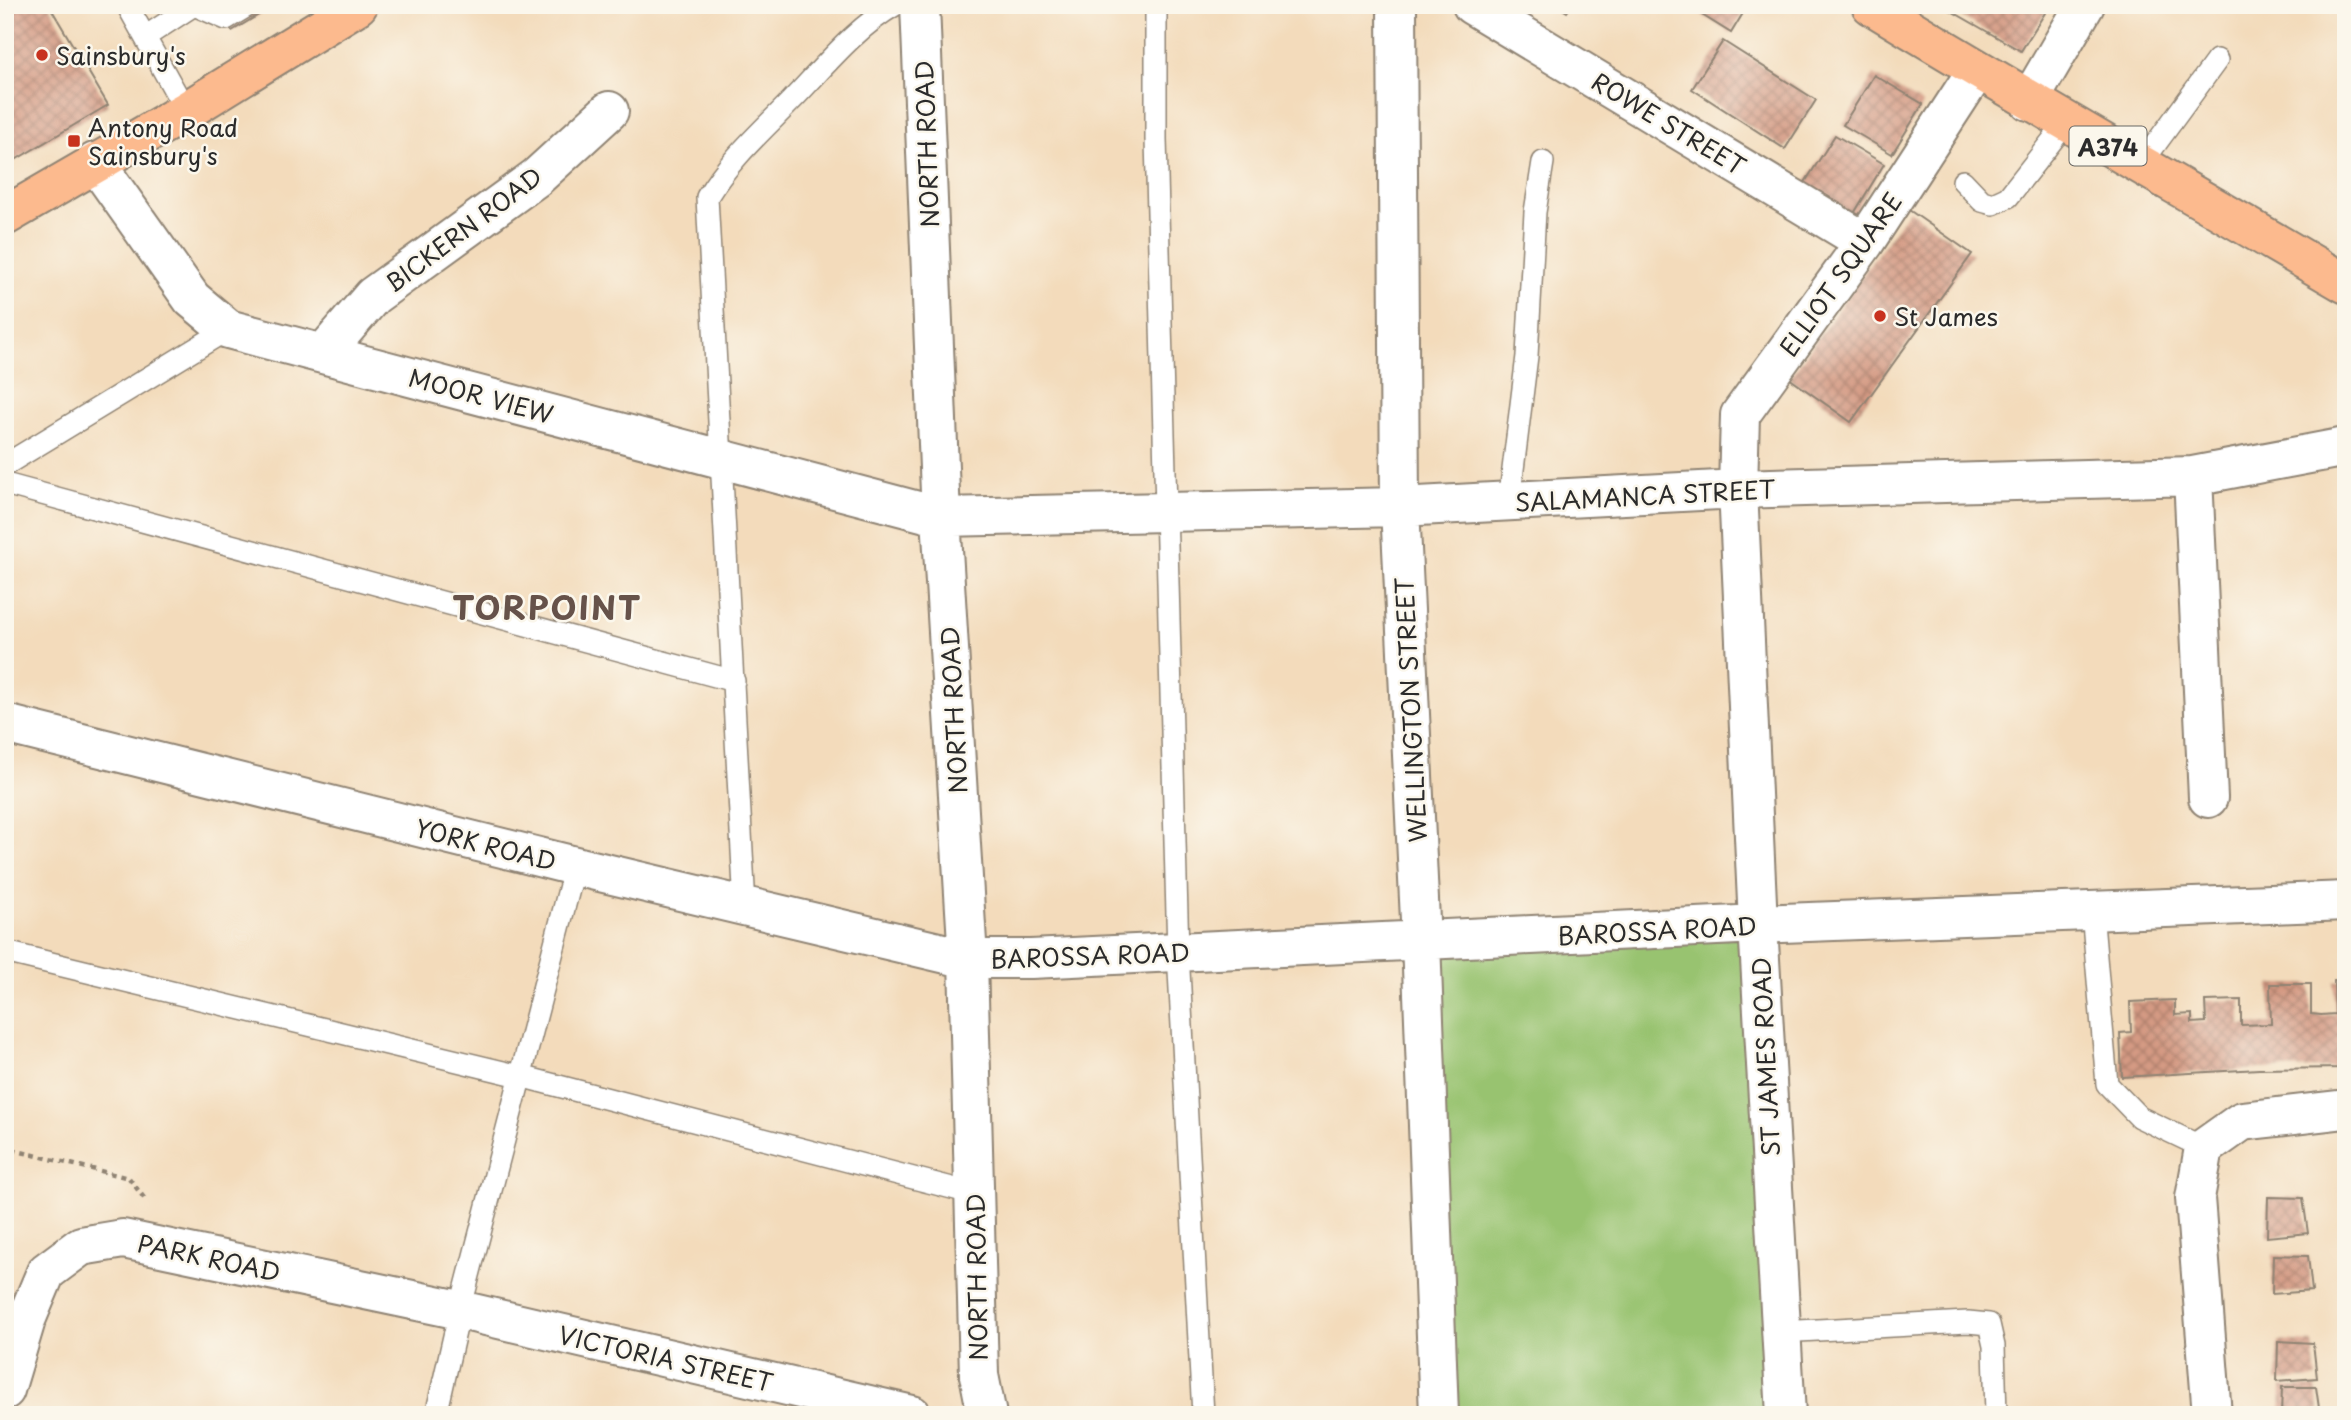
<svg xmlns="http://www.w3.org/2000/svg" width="2351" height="1420" font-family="'Playpen Sans',sans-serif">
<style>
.park{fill:#98c370;stroke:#62774e;stroke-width:2}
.building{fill:url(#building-cross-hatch)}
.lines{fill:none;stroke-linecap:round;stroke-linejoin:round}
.lane-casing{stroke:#8f8373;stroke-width:24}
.street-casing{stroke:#8f8373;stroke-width:42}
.primary-casing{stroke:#8f8373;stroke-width:42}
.path{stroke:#8f8373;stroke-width:4.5;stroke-dasharray:5 5;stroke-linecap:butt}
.lane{stroke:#fff;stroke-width:21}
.street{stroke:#fff;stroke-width:38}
.primary{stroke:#fcba8e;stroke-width:38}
.poi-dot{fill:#c8321e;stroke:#fbf7ec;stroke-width:2.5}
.labels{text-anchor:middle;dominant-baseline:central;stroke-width:5;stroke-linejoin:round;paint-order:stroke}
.shield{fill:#fbf7ec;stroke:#696865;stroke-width:2}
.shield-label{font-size:23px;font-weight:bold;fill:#2b2b2b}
.poi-label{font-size:24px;fill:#2b2b2b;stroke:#fbf7ec;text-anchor:start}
.street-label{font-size:24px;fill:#2b2b2b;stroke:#fbf7ec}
.district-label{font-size:32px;font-weight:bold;letter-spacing:2px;fill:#66524a;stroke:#fbf7ec}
</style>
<defs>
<pattern id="building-cross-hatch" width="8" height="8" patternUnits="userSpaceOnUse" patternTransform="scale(1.75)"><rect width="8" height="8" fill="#d49a83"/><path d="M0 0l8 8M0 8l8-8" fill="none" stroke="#ac7e6b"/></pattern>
</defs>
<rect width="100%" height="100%" fill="#fbf7ec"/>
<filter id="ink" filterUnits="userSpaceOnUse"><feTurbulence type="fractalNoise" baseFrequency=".0143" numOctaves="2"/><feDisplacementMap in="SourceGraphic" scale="14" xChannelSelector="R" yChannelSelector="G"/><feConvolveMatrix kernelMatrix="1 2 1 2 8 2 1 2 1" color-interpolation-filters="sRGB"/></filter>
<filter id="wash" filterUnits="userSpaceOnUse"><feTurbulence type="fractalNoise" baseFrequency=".00686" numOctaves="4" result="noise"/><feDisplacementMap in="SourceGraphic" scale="28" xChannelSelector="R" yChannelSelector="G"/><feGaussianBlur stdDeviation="1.57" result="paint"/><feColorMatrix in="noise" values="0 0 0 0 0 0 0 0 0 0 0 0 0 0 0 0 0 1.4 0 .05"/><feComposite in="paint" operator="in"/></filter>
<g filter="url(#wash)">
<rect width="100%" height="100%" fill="#f3dbbb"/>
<!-- park -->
<path class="park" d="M1744,937L1774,1415H1446L1428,946Z"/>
<g id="blocks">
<!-- building -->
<path class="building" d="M5,5H49L108,105L5,166Z
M216,5H275L232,31Z
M1556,5H1572L1567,12Z
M1686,5H1748L1731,33Z
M1941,5H2050L2021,51Z
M1723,41L1816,100L1785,149L1692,89Z
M1874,75L1923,104L1892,154L1843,125Z
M1835,135L1884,164L1853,215L1804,184Z
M1909,210L1972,254L1851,422L1789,378Z
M2346,980V1068L2259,1069L2122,1077L2120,1033L2131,1032L2130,1002L2175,1000V1015L2192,1014V1023L2206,1022L2205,1001L2241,1000V1025L2271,1024L2270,984H2311V1014L2321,1015L2335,1014L2334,981Z
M2268,1197L2303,1198L2308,1233L2267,1237Z
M2273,1255L2308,1256L2312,1291L2272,1294Z
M2278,1341L2313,1343L2317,1378L2277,1381Z
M2282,1387H2316L2320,1415H2281Z"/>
</g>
</g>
<g filter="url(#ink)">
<use href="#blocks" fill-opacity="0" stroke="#8f8373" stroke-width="2"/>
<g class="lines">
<!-- lane casing -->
<g class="lane-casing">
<path id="lane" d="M127,5L186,111
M194,5L226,19L249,5
M1156,5V139L1178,952L1203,1415
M145,37L194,5
M2141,164L2217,60
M1963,181L1982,201L1993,204L2008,197L2066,123
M5,465L228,329
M5,484L734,681
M1509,502L1527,356L1535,212L1543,162
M745,907L707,197C729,160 762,131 792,100C824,67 855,28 895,5
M2092,911L2107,1084L2139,1117L2204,1148
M5,952L520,1076L975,1194
M1780,1332L1968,1322L1989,1324L1994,1346L1996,1415
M436,1415L460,1310L575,866"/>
</g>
<!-- street casing -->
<g class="street-casing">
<path id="street" d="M920,5L941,517L968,959L979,1375L987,1415
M1397,5L1400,507L1421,941L1439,1415
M1472,5L1865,242
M2029,101L2085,5
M95,162L192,299L228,329L941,517L1400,507L1738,489L2193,476L2346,447
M324,353L373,296L537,177L609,111
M2193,476L2208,798
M5,724L575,866L968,959H1031L1758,924L2346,901
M5,1390L26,1320L46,1272L81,1246L123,1239L460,1310L912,1415
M1786,1415L1758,924L1738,489L1740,415L1865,242L1977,70
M2212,1415L2195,1198L2204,1148L2242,1121L2346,1109"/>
</g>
<!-- primary casing -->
<g class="primary-casing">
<path id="primary" d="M1871,5C2028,101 2188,191 2346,284
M5,216L186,111L358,5"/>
</g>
<!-- path -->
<path class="path" d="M5,1144L9,1149L129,1178L147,1202
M5,1164L9,1149"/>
<!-- lane -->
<use href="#lane" class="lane"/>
<!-- street -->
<use href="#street" class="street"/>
<!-- primary -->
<use href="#primary" class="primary"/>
</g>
</g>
<!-- markers -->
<g class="poi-dot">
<circle cx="42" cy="55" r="7"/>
<rect x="67" y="134" width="14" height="14" rx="3.5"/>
<circle cx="1880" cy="316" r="7"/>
</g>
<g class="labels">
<!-- shield labels -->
<rect class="shield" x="2069.5" y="126.5" width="77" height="39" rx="5"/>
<g class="shield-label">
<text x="2108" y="146">A374</text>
</g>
<!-- poi labels -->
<g class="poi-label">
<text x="56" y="55">Sainsbury's</text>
<text x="88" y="127">Antony Road<tspan x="88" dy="28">Sainsbury's</tspan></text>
<text x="1894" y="316">St James</text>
</g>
<!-- street labels -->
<g class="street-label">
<text transform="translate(1669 123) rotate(31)">ROWE STREET</text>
<text transform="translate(926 144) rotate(-92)">NORTH ROAD</text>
<text transform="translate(463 229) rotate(-37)">BICKERN ROAD</text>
<text transform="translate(1840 274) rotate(-55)">ELLIOT SQUARE</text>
<text transform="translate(481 395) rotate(15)">MOOR VIEW</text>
<text transform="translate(1645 495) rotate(-3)">SALAMANCA STREET</text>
<text transform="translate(953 710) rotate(-93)">NORTH ROAD</text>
<text transform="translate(1410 710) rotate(-93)">WELLINGTON STREET</text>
<text transform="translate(486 844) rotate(14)">YORK ROAD</text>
<text transform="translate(1657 930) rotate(-3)">BAROSSA ROAD</text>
<text transform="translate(1090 955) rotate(-2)">BAROSSA ROAD</text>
<text transform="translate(1765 1057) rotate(-93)">ST JAMES ROAD</text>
<text transform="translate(209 1257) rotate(12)">PARK ROAD</text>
<text transform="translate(976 1277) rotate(-91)">NORTH ROAD</text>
<text transform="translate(666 1358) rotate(13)">VICTORIA STREET</text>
</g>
<!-- district labels -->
<g class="district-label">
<text x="547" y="607">TORPOINT</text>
</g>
</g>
<!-- margin -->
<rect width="2351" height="1420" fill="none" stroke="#fbf7ec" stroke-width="28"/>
</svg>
